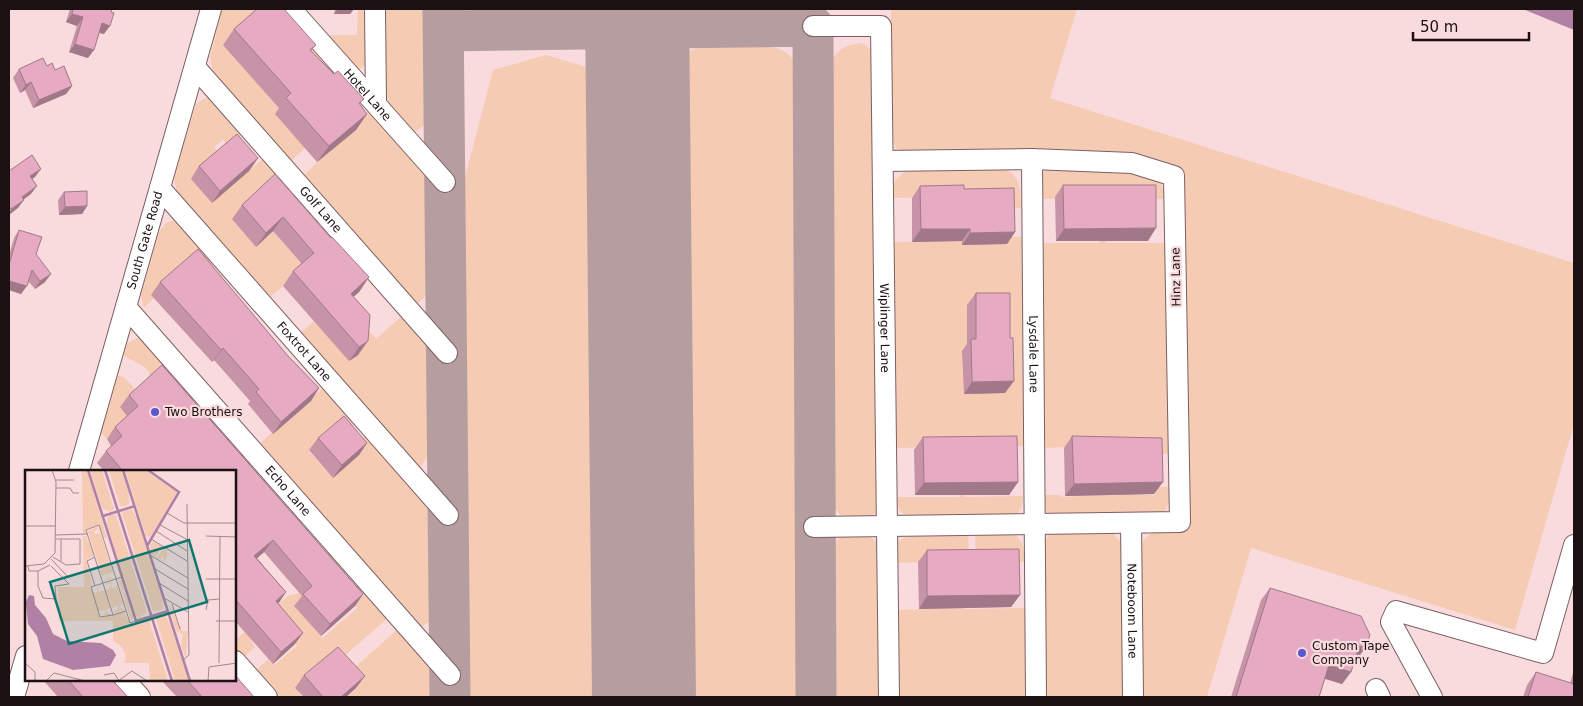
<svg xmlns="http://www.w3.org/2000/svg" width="1583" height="706" font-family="'DejaVu Sans',sans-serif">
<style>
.green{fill:#f6cbb4}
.water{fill:#b081a5}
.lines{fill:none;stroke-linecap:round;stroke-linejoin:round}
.taxiway{stroke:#b69ea0;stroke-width:41}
.runway{stroke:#b69ea0;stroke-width:104}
.minor-casing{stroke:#7b6062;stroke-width:22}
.minor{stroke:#fff;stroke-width:20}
.wall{fill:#c693a7}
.shaded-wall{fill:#a17888}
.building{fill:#e6abc2;stroke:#a17888}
.poi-dot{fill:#5956ce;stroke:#f9dbdd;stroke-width:2}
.labels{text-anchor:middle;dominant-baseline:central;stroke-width:4.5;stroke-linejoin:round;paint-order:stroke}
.street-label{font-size:12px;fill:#1b1112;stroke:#f9dbdd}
.poi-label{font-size:12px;fill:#1b1112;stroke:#f9dbdd;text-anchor:start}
.inset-river{fill:none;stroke:#b081a5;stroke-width:2.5}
.inset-road{fill:none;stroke:#a08a8c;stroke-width:1}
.view{fill:#0f766e;fill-opacity:0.15;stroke:#0f766e;stroke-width:2.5}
.inset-edge{fill:none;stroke:#1b1112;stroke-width:2.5}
</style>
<rect width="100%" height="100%" fill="#f9dbdd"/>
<!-- green -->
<path class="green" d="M222,9H264L312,44L336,71L318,85L305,148L289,163L213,72L210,58Z
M358,9H367V64L360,69L354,68L326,35H357Z
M382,9H424L426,124L412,134L392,111L383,88Z
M891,9H1077L1050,98L1574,263V424L1515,630L1251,548L1207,697H1141L1140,550C1147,525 1163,534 1185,531L1182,171L1125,153H905L897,150L892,139Z
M862,43L872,50L877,512C860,526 844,524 833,505L828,77C830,55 840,45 862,43Z
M707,45C729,45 775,39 790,56C795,60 796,68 798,74L804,697H680L672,85L676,67L684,53Z
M546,55L597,70L601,75L607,697H469L464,181L493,70Z
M205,98H213L243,133L228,146L223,140L214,147L220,154L211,203L265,157L288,183L278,193L255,247L289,217L287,205L298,195L315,213L312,219L278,237L300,262L322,230L328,229L342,245L322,251L268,299L177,195L174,177L196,104Z
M366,113L374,114L426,172L428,294L416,305L303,176Z
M1005,169C1022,177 1020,191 1021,208H1006L962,245L1008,244V237H1022L1023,446H964V497L1023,496C1023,506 1021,511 1013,517H909L900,511L895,497H959V447L895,448L892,242L955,241V197L892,198C892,184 894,179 906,171Z
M1048,169C1071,169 1138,165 1156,178C1162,184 1164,191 1167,199L1105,200L1106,243H1167L1170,454H1154L1114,495H1155V487H1170C1170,498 1170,506 1162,513L1049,514L1043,508L1041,495H1061L1062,497L1105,495L1104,446L1041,448L1038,243H1099V199H1039L1040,175Z
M178,219L216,261L205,271L151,295L154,298L144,308L141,295L159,232L166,223Z
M345,304L376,339L403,315L429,342V453L419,471L298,335L314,321Z
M141,336L168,366L152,378L146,368L123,355L126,344Z
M117,375L125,378L135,389L130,418L107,439L101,433Z
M325,386L356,422L347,432L309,451L333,478L358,442L368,434L430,506L432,619L420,628L258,445Z
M1010,532C1024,540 1024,548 1025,562L976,560L975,534Z
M1057,532H1112L1124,546L1126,697H1043V544L1049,535Z
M848,534H866L880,544L882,697H835L833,549L838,539Z
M911,534H968L969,560L963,561L964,609L1025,608L1026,697H897L896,610L957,608L956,561L896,563L897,542Z
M325,550H330L346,568L345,575H329L294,606L323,638L357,608L349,596L354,586L361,585L389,617L341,659L330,657L295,688L303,697H278L255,671L268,659L274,665L297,646L275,620L251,641L255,647L243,658L235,649V640L288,596L299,593L318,555Z
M399,628L431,665V697H347L357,688L348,677L352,670Z"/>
<!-- water -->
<path class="water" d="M1523,9H1574V30Z"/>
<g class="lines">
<!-- taxiway -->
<path class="taxiway" d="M443,9L450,697
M443,31L813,26L816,697"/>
<!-- runway -->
<path class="runway" d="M637,9L644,697"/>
<!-- minor casing -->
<g class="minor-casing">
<g id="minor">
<path id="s1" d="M291,9L445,182"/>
<path d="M375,9L376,104"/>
<path id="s2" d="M813,26H881L889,697"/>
<path id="s3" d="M195,67L447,353"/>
<path id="s4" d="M883,161L1032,159L1036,697"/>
<path id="s5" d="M160,188L448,515"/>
<path id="s6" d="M126,307L450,675"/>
<path id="s7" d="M79,471L211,9"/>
<path id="s8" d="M1131,523L1133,697"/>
<path d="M814,527L1180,522L1174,176L1132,163L1032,159"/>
<path d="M235,661L267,697"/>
<path d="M125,680L140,697"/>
<path d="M1376,689L1380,697"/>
<path d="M14,697L26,656"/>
<path d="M1432,697L1391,622L1396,611L1543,653L1574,545"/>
</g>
</g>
<!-- minor -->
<use href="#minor" class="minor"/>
</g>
<!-- wall -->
<path class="wall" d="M70,9H112L104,34L99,33L88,58L69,52L77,26L66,22Z
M335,9H354L350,14H334Z
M234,29L316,45L311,51L360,105L367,114L356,130L317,162L275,114L279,108L223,45Z
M47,66L55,70L72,86L66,94L33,108L25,90L20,93L13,78L19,69Z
M258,158L249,171L212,203L191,179L199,166Z
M275,174L331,238L369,277L359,292L353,297L370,315L358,355L349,361L283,286L293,271L302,264L273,231L256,247L232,219L242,205Z
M1063,185L1148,241H1056L1055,197Z
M920,186L964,189L1015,232L1007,244L962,245V241L912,242V198Z
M64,192L87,206L82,214L59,215L58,200Z
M19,230L45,282L35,289L28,281L21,294L9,290V255L14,238Z
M160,282L288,356L319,388L311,401L273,434L248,404L250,401L214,360L212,362L151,295Z
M976,293L1010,338L1005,393L964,394L962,351L967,344V305Z
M162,365L363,594L355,606L321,636L294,606L302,596L264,552L257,558L286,592L278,604L303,633L294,645L273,664L235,621V471H104L97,463L106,451L111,446L107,439L115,427L127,416L120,407L129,395Z
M1072,436L1154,494L1065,496L1064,448Z
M923,437L1018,482L1009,495H915L914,450Z
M318,438L367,443L359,455L333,478L309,450Z
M927,550L1020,595L1011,607L919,609L918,562Z
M1270,588L1357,659H1355L1351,672L1342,684L1325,679L1319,697H1231L1261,600Z
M1574,669V697H1523L1527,685L1536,672L1570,683Z
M304,675L356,688L346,697H304L295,688Z
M43,680H112L128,697H58Z
M161,680H235L254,697H177Z"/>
<!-- shaded-wall -->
<path class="shaded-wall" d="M338,9H354L350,14H334Z
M72,14L83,17L77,26L66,22Z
M102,23L110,26L104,34L96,32Z
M75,44L94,50L88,58L69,52Z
M31,82L25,90L20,93L26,85Z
M72,86L66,94L33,108L39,100Z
M367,114L356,130L317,162L329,146Z
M258,158L249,171L212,203L220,191Z
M41,169L35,177L24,185L30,176Z
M37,186L31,194L16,205L22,197Z
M24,200L18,208L9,215V213L11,209Z
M87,206L82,214L59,215L65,207Z
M283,217L273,231L256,247L266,233Z
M1156,228L1148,241H1056L1064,229Z
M921,229H970L962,241L912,242Z
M1015,232L1007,244L962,245L970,233Z
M51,274L45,282L35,289L40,281Z
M369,277L359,292L341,308L351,294Z
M9,281L27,286L21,294L9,290Z
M368,341L358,355L349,361L359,347Z
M223,348L214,360L212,362L221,350Z
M1014,381L1005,393L964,394L972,382Z
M319,388L311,401L273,434L281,422Z
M367,443L359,455L333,478L342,465Z
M1018,482L1009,495H915L924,483Z
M1163,482L1154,494L1065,496L1074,484Z
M273,540L264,552L246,568L254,556Z
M286,592L278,604L276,601Z
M363,594L355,606L321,636L330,624Z
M1020,595L1011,607L919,609L927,596Z
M303,633L294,645L273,664L281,652Z
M1359,646L1366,647L1357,659L1351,658Z
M1329,665L1351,672L1342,684L1320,677Z
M365,676L356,688L346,697H341Z"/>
<!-- building -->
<path class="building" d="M73,9H112L111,12L114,13L110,26L102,23L94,50L75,44L83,17L72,14Z
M257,9H284L316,45L310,50L334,74L338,71L364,99L359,103L367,114L329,146L286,98L291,93L234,29Z
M43,58L47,66L52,63L55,70L64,66L72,86L39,100L31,82L26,85L19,69Z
M237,134L258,158L220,191L199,166Z
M32,155L41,169L30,176L37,186L22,197L24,200L11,209L9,206V171Z
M275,174L331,238L332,237L369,277L351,294L370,315L368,341L359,347L293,271L314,253L283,217L266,233L242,205Z
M964,185V189L1014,188L1015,232L970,233V229H921L920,186Z
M1063,185H1156V228L1064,229Z
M87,191V206L65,207L64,192Z
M19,230L42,237L36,254L51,274L40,281L32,270L27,286L9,281V265Z
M198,249L288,356L319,388L281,422L256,392L259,389L223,348L221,350L160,282Z
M976,293H1010V338H1013L1014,381L972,382L971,339H976Z
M162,365L363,594L330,624L303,594L312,586L273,540L254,556L286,592L276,601L303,633L281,652L235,599V471H123L106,451L122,436L115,427L138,406L129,395Z
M344,416L367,443L342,465L318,438Z
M1017,436L1018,482L924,483L923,437Z
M1072,436L1162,438L1163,482L1074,484Z
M1019,549L1020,595L927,596V550Z
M1270,588L1361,616L1370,635L1366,647L1359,646L1351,672L1329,665L1319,697H1236Z
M338,647L365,676L341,697H323L304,675Z
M1536,672L1574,684V697H1528Z
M235,675L254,697H202L187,680H235Z
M68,680H112L128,697H83Z"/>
<!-- markers -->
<g class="poi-dot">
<circle cx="155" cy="412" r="5"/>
<circle cx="1302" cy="653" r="5"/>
</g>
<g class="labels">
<!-- street labels -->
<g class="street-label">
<text stroke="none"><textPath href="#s1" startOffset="115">Hotel Lane</textPath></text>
<text stroke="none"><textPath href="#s3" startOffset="190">Golf Lane</textPath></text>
<text stroke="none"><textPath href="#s7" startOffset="240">South Gate Road</textPath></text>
<text transform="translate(1176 277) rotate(-91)">Hinz Lane</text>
<text stroke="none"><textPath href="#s2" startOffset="370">Wiplinger Lane</textPath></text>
<text stroke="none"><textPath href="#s5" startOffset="218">Foxtrot Lane</textPath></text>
<text stroke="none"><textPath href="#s4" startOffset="344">Lysdale Lane</textPath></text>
<text stroke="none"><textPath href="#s6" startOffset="245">Echo Lane</textPath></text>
<text stroke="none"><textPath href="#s8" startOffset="88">Noteboom Lane</textPath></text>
</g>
<!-- poi labels -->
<g class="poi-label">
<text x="165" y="412">Two Brothers</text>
<text x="1312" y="646">Custom Tape<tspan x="1312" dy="14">Company</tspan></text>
</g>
</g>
<!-- overview -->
<g transform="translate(25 470)">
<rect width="211" height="211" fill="#f9dbdd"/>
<path d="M57,0H62L82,68H79L74,55L61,59L62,63L58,64ZM65,0H77L89,39L85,42L77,38ZM84,0H97L104,23V34L100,36H95ZM100,0H120L152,22L126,67L121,66ZM102,40H107L112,49L137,128L138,139L133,141H128L97,43ZM86,45H91L122,142L114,148L111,146L82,55V48ZM72,57L74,59L69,61L70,64L75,63L88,102L83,104L84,108H90L79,111L83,108L82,104L77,106L63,61ZM58,66H61L69,85L61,90L75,148L99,142L105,154L124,150L143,211H125L124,193H99L101,186L97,177L88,171V151H34L33,117H59ZM128,71L142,80V85L145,81L139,92L138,85L136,90L132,88L138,79L135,78L131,87L127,85L125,75ZM93,109L96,110L108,147L106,151ZM89,111L86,114L87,118L92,116L98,134L93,136L100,140L89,143L88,141L93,139L92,136L87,138L81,120L86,118L85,114H80ZM77,115L73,118L74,122L80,120L85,138L80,140L87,145H75L81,143L79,140L74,141L68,123L73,122L72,118L67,120ZM143,131L157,161H163L161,188L156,176L158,164L151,161ZM135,145H140L145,154L164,211H150L131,149Z" fill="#f6cbb4"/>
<path d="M4,125L9,126L10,135L21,148L28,164L42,171L76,173L88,180L91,185L85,196L48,200L18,189L12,166L3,154L1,132Z" fill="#b081a5"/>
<path class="inset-river" d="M63,0L111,151L143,141M80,0L147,211M98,0L165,211M78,46L110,36M122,76L154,22L123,0"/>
<path class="inset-road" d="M30,10H49M31,18H45L48,23H54M142,43L159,53H212M135,55L163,70M0,56H30M131,61L162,81M30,65L63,64M181,66L212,67M126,69L162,91M125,85L163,108M28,87L41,95L55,94V69H30M70,87L62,91L70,116M26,89L44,108M36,91V69M0,96L19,94L30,83L31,12L27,0M3,96L4,101H13L25,95M130,99L163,119M13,101V116L18,128L31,129L30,116L44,114L26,96M181,109H212M134,113L163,131M139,128L163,142M147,134L155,159M181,140L183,130L195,129M101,141L88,145L61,60L74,55L105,153L111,151M88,145L75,147L66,117L97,107M191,151H212M158,190L164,185L162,34M0,193L10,202V211M194,193L195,67M79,205L89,203L94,211M21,211L29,203L60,211M93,211L107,201L122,211M183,211L184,197L212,193"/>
<path class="view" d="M164,70L182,132L44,174L25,112Z"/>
<rect width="211" height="211" class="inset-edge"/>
</g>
<!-- border -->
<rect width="1583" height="706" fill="none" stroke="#1b1112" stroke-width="20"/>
<!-- scale -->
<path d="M1413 32v8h116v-8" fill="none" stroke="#1b1112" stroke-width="2.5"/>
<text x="1420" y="32" font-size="15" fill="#1b1112" stroke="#f9dbdd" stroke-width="4" paint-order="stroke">50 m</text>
</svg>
